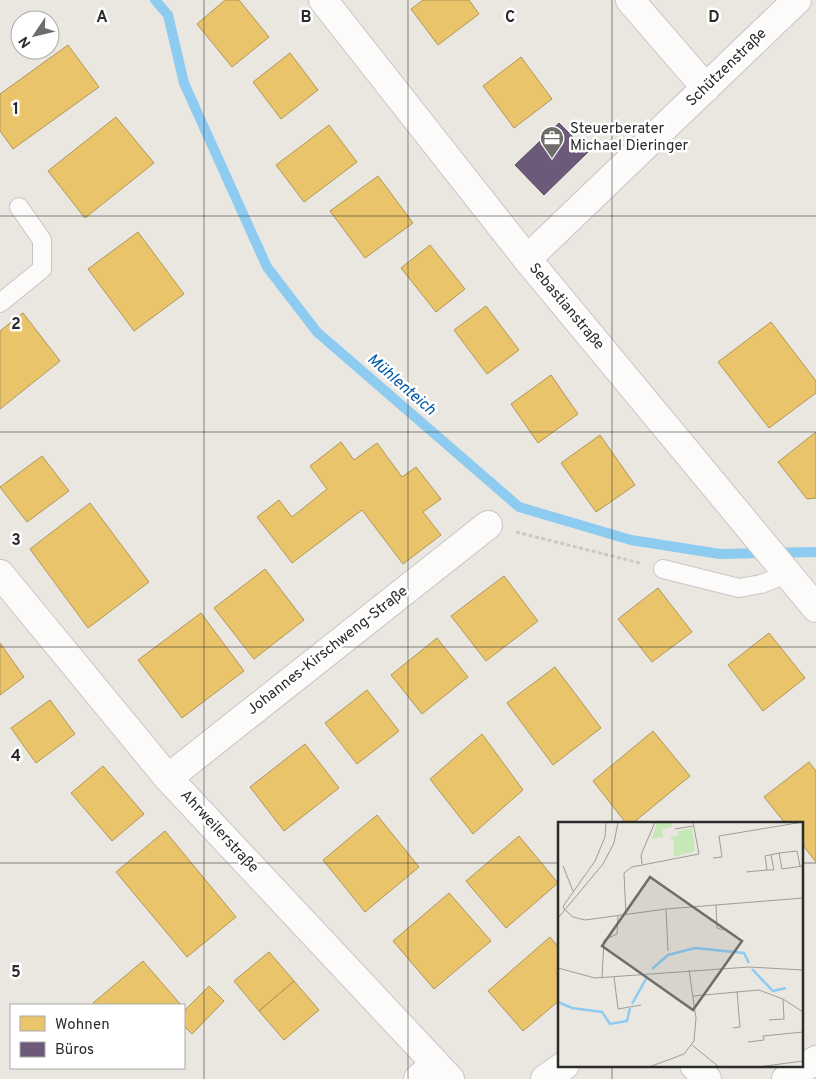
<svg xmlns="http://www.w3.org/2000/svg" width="816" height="1079" font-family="Overpass,sans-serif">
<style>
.homes{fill:#e9c46a;stroke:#b09657}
.offices{fill:#6d597a;stroke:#594b62}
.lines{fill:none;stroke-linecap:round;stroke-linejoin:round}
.stream{stroke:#8ecbf1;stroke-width:10}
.service-casing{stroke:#c7c6c6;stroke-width:20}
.minor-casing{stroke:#c7c6c6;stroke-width:30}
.tertiary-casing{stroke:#c7c6c6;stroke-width:30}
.path{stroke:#cac9c8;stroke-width:3;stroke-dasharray:4 2.5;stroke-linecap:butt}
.service{stroke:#fcfbfa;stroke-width:18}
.minor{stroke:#fcfbfa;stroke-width:28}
.tertiary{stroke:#fcfbfa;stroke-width:28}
.grid{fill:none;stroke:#2b2b2b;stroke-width:1;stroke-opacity:0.55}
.labels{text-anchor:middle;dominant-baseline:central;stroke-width:5;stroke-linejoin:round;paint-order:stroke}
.street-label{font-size:15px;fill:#2b2b2b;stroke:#fff}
.poi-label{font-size:15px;fill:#2b2b2b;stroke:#fff;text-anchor:start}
.water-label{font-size:16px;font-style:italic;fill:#035aa7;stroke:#fff}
.inset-river{fill:none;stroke:#8ecbf1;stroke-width:2.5}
.inset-road{fill:none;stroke:#9e9c98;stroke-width:1}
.view{fill:#6e6d6a;fill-opacity:0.15;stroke:#6e6d6a;stroke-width:2.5}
.inset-edge{fill:none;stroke:#2b2b2b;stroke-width:2.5}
.grid-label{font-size:16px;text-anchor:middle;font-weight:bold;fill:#2b2b2b;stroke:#fff;stroke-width:5;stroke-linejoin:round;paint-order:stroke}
</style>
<rect width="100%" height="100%" fill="#eae7e0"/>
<!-- homes -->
<path class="homes" d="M225,0H239L269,37L232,67L197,24Z
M423,0H469L479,14L438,45L411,9Z
M68,45L99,87L13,149L0,131V94Z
M290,53L318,90L281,119L253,82Z
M521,57L552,99L514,128L483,86Z
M116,117L154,163L85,218L48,171Z
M329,125L357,162L304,202L276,165Z
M378,176L413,223L365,258L330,211Z
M138,232L184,294L134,331L88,269Z
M430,245L465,289L436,312L401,268Z
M486,306L519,350L487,374L454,330Z
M23,313L60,361L0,409V331Z
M771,322L816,381V393L769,428L718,362Z
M551,375L578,414L538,443L511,404Z
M816,432V498L807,499L778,462Z
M600,435L635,485L596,512L561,463Z
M341,442L354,460L377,443L402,477L416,467L441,499L423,512L441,535L403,564L362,510L292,563L257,517L279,500L292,517L327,489L310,466Z
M42,456L69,491L27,522L0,487Z
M90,503L149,582L88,628L30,549Z
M265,569L304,620L254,659L214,608Z
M504,576L538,621L486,661L451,616Z
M658,588L692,632L652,662L618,619Z
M201,613L244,671L182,718L138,660Z
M769,633L805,678L763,711L728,665Z
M437,638L468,677L422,714L391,675Z
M0,643L24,677L0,695Z
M555,667L601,728L553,765L507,703Z
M367,690L399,731L357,764L325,723Z
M50,700L75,734L36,763L11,728Z
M653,731L690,776L633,823H626L593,781Z
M482,734L523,790L473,834L430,779Z
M305,744L339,788L284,831L250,787Z
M809,762L816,771V862L802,844V823H785L764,797Z
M103,766L144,814L112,841L71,793Z
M377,815L419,867L365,912L323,860Z
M165,831L236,917L187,957L116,872Z
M519,836L558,883L506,928L466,881Z
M449,893L491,941L434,989L393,941Z
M550,937L560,949V1000L523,1031L488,991Z
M269,952L294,981L259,1011L234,981Z
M143,961L181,1005H95L93,1003Z
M294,981L319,1010L284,1040L259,1011Z
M209,986L224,1001L192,1034L184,1026V1011Z"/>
<!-- offices -->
<path class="offices" d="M559,123L588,152L544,195L515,165Z"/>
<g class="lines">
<!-- stream -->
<path class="stream" d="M155,0L168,15L184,83L267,267L317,332L519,507L631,540L720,554L816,552"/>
<!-- service casing -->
<g class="service-casing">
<path id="service" d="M0,303L42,269V240L19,207
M663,569L739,588L761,584L787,574"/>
</g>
<!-- minor casing -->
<g class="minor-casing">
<path id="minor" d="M630,0L706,88
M527,259L797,0
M0,574L168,778L450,1079
M168,778L488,525
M694,1065L707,1079
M418,1079L435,1064
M545,1079L565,1065
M786,1079L816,1060"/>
</g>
<!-- tertiary casing -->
<g class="tertiary-casing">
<path id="tertiary" d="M323,0L527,259L816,608"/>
</g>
<!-- path -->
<path class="path" d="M516,532L640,563"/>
<!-- service -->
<use href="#service" class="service"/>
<!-- minor -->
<use href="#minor" class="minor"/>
<!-- tertiary -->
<use href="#tertiary" class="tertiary"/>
</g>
<!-- grid -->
<path class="grid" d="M204,0V1079M408,0V1079M612,0V823M0,216H816M0,432H816M0,647H816M0,863H560M802,863H816M612,1065V1079"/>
<!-- icons -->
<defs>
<g id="office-pin" transform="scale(1.25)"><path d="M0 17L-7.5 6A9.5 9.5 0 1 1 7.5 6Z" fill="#6e6d6a" stroke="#fff"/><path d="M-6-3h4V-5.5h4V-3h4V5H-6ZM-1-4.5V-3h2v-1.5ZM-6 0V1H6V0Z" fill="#fff"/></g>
</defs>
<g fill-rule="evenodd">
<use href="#office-pin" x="552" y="138"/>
</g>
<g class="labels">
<!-- street labels -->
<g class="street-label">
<text transform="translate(727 68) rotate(-44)">Schützenstraße</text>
<text transform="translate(566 307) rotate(50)">Sebastianstraße</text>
<text transform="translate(328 651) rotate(-38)">Johannes-Kirschweng-Straße</text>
<text transform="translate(219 832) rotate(47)">Ahrweilerstraße</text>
</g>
<!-- poi labels -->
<g class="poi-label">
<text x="570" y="129">Steuerberater<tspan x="570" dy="17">Michael Dieringer</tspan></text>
</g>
<!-- water labels -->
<g class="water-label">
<text transform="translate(401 385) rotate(41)">Mühlenteich</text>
</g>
</g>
<!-- overview -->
<g transform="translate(558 822)">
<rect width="245" height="245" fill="#eae7e0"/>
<path d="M99,0H113L114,5L104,7L105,15L94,17ZM134,6L137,29L116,35V20L112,15L120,14V9Z" fill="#c5e8b6"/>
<path class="inset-river" d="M94,147L110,133L137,126L186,131L191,141M194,147L215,169L228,166M0,180L14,186L44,190L52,202L69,199L72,186M74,182L89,155"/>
<path class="inset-road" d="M48,0L47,15L37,39L6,83L5,86L15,95L27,98L108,87L245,76M117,7L135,4M221,31L239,29L242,44M155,36L164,35L161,14L245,0M84,42L83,33L97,0M5,44L15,69M209,48H216L213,33M188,50L209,48L207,34L221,31L224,47L245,44M158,83L159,106L165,108M108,87L110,129M68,93L66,51L74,45L141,32L135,0M0,96L45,42L56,21L60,0M0,146L37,156L191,145L245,148M56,155L60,187L83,183M44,156L46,118L59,112L60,94M135,174L201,168L225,177L245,190M211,198L226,197L225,177M175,206L182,205L179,169M190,220L206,218L205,214L245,210M134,223L161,245M91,245L126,232L136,219L138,196L131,148M200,245L245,239"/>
<path class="view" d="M92,55L184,119L135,188L44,124Z"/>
<rect width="245" height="245" class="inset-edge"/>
</g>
<g class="grid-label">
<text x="102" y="22">A</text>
<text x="306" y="22">B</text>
<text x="510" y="22">C</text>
<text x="714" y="22">D</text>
<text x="16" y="114">1</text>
<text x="16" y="329">2</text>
<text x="16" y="545">3</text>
<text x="16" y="761">4</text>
<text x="16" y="977">5</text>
</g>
<!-- legend -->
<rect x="10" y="1004" width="175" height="65" fill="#ffffff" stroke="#aaaaaa"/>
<rect x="20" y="1016" width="25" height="15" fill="#e9c46a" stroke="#aaaaaa"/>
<text x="55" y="1029" font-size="15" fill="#2b2b2b">Wohnen</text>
<rect x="20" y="1042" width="25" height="15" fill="#6d597a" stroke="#aaaaaa"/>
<text x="55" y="1054" font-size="15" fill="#2b2b2b">Büros</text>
<!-- north arrow -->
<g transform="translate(35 35) rotate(235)"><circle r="24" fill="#ffffff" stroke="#aaaaaa"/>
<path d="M0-4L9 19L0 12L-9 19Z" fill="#6e6d6a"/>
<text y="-8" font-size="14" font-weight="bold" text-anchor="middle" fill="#2b2b2b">N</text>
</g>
</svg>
